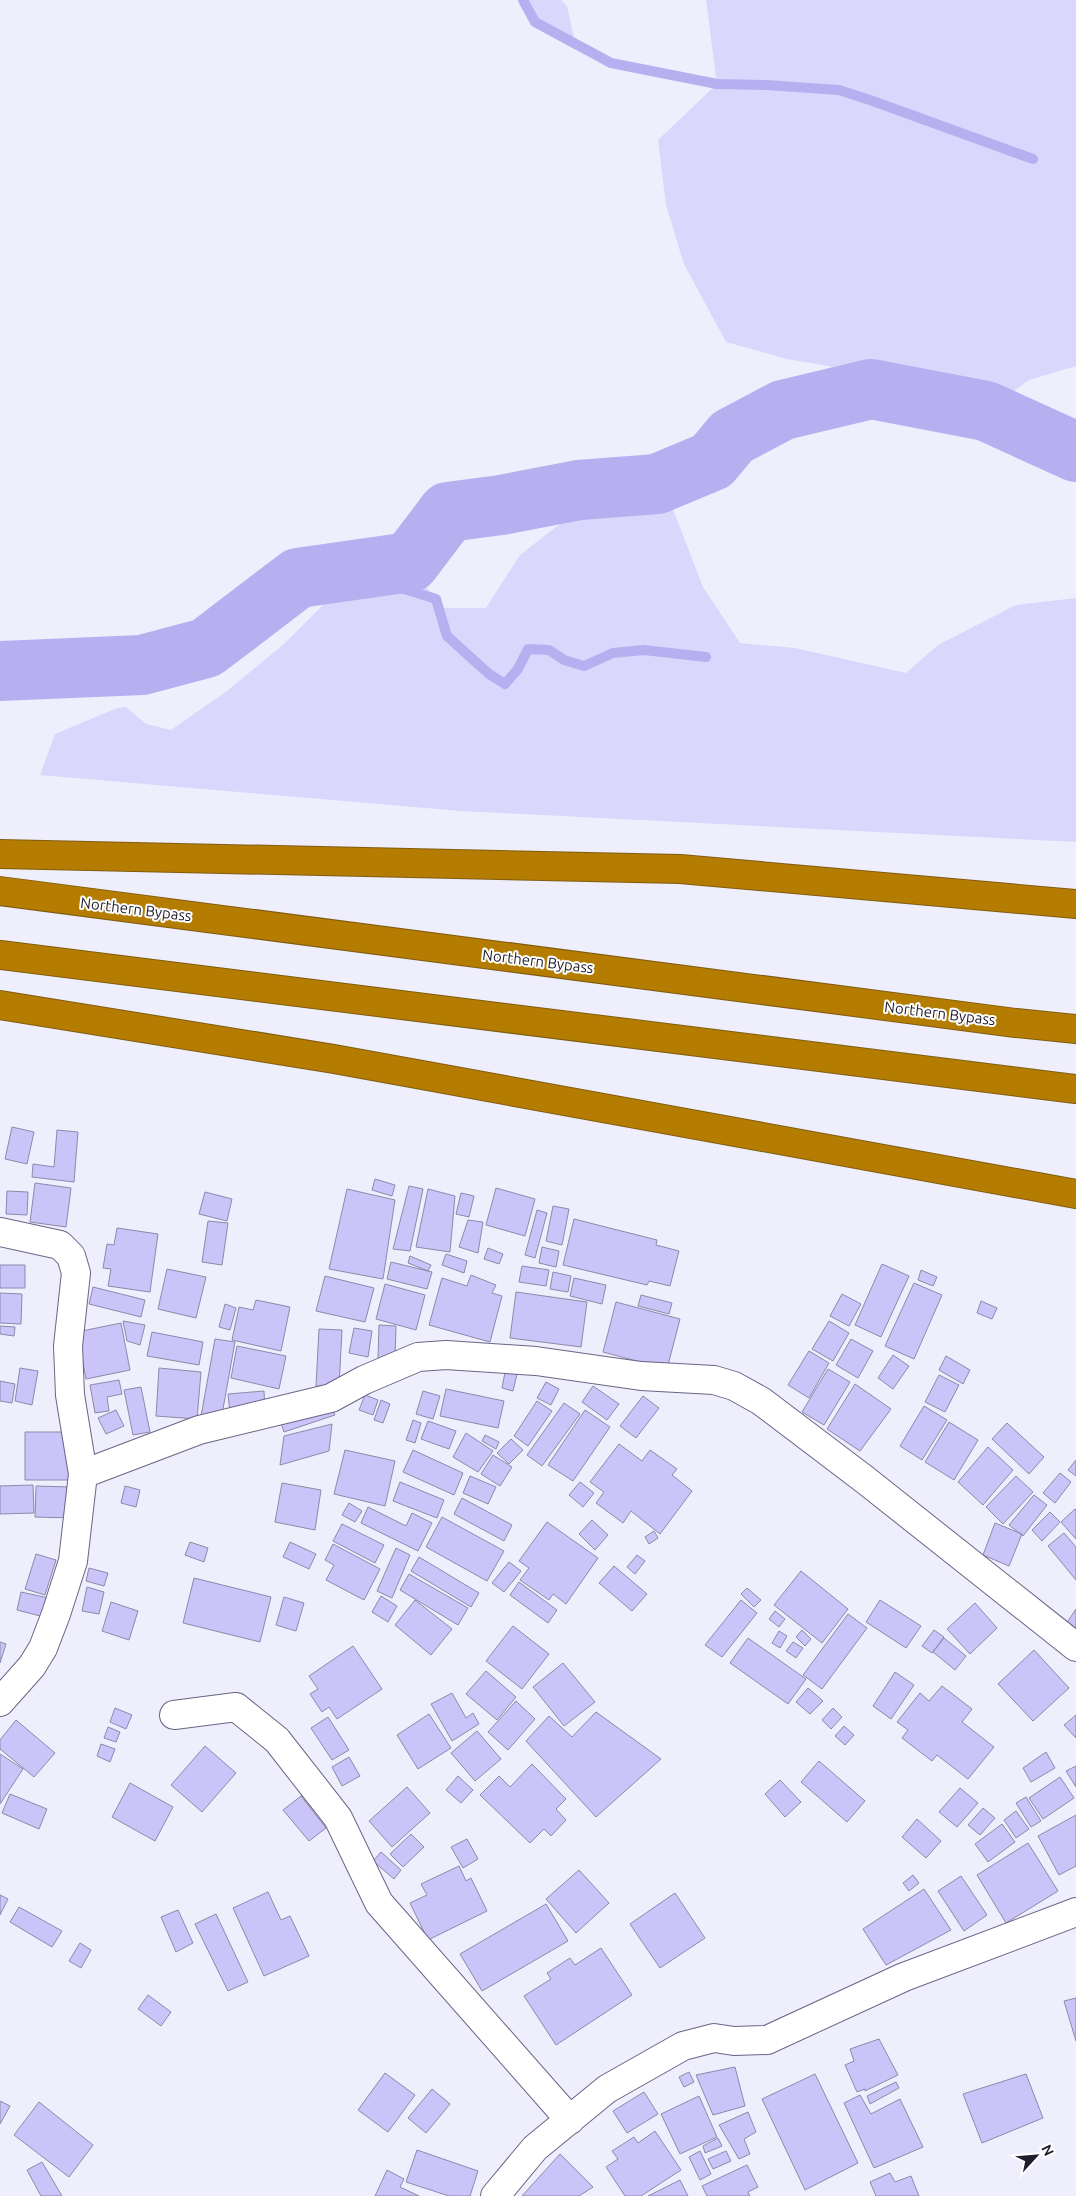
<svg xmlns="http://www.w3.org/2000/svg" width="1076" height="2196" font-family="Ubuntu,sans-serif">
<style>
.green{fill:#dad6fc}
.water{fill:#b8aff0}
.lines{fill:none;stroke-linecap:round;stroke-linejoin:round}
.stream{stroke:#b8aff0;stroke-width:10}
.river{stroke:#b8aff0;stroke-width:60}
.building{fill:#cac4f8;stroke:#8d89ab}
.minor-casing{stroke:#696585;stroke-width:30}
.highway-casing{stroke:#805c10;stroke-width:30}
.minor{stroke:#fff;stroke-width:28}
.highway{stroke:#b47d01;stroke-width:28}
.labels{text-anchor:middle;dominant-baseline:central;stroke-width:4;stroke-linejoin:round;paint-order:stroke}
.street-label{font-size:15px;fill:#201e2c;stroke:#fff}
</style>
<rect width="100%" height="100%" fill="#efeefd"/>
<!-- green -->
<path class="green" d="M523,0H561L567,6L575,43L535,22Z
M706,0H1076V366L1029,380L986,411L871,389L852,370L787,359L726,342L684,264L666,205L658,140L717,84Z
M607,479L672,507L703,587L740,643L795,648L906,673L938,645L1016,605L1076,598V842L461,811L40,775L55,734L117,708L126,707L146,724L171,730L227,691L284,644L336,592L412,568L442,608H486L520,555L561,523Z"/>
<!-- water -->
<path class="water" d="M307,566L333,573L316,590L244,620L255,589L274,569Z
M229,631C215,661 203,662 172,657L185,642L206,635Z
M0,652H17L58,668L49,676L26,687L0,682Z"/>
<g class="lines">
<!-- stream -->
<path class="stream" d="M523,0L535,22L611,63L717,84L766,85L839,90L870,100L1033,159
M379,566L398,587L436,599L447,636L489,674L505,684L518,669L528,649L549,650L564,660L584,666L613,653L644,650L706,657"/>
<!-- river -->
<path class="river" d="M0,671L142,665L172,657L206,648L298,578L410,562L448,512L501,505L579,490L657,484L712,461L732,437L783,410L871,389L986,411L1076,452"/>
</g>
<!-- building -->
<path class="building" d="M12,1127L34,1132L27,1164L5,1159Z
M57,1130L78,1132L74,1182L32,1177L33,1164L54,1167Z
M375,1179L395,1185L392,1196L372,1190Z
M35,1183L71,1188L66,1227L30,1222Z
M409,1186L423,1189L410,1251L393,1249Z
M496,1188L535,1199L525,1236L486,1225Z
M347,1189L395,1200L383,1279L329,1269Z
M428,1189L455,1196L450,1252L416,1247Z
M7,1191L28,1192L27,1215L6,1214Z
M205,1192L232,1199L227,1221L199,1214Z
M461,1193L474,1196L469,1217L456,1214Z
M553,1206L569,1209L562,1245L546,1241Z
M537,1210L547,1213L535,1258L525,1255Z
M574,1219L657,1240L656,1245L679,1251L670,1286L649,1281L647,1285L563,1265Z
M468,1220L483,1222L478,1253L459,1247Z
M208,1221L228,1223L222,1265L202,1262Z
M117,1228L158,1234L150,1292L108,1286L111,1269L103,1268L107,1244L114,1245Z
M542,1247L559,1251L556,1267L539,1263Z
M488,1248L503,1254L499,1264L484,1259Z
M446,1254L467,1261L464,1273L442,1265Z
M410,1256L431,1265L428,1271L408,1263Z
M391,1262L432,1272L427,1289L387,1279Z
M882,1264L909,1276L881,1337L855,1325Z
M0,1265H25V1288H0Z
M522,1266L549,1270L546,1286L519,1282Z
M167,1269L206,1277L196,1318L158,1309Z
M921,1270L937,1277L933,1286L918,1280Z
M553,1272L571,1276L568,1292L550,1289Z
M471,1275L496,1285L492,1293L502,1296L490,1342L429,1325L442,1278L467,1286Z
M325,1276L374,1288L365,1322L316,1311Z
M574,1278L606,1285L602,1304L570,1296Z
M914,1283L942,1295L914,1359L885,1346Z
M385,1284L425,1295L416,1330L376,1319Z
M93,1287L145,1300L141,1317L89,1304Z
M516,1292L587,1302L581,1347L510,1338Z
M0,1293L22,1294L21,1324L0,1323Z
M842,1294L861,1304L849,1326L830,1316Z
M641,1295L672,1303L669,1314L638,1306Z
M256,1300L290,1307L281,1351L232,1340L239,1307L253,1310Z
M981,1301L997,1308L992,1319L977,1313Z
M616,1302L680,1319L667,1369L603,1352Z
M225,1304L236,1308L230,1330L219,1327Z
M123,1321L145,1325L140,1345L127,1341Z
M829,1321L849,1333L833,1361L812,1349Z
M121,1323L130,1370L86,1379L77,1332Z
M379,1325L396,1326L395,1360L378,1359Z
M0,1326L15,1327L14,1336L0,1334Z
M354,1328L372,1331L368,1357L349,1353Z
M319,1329L342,1330L339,1387L316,1386Z
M152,1332L203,1342L199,1365L147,1356Z
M215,1339L235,1342L221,1420L201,1416Z
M851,1339L873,1351L858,1378L836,1365Z
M237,1346L286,1356L279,1389L231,1378Z
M809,1351L829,1363L809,1398L788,1385Z
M893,1355L909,1366L893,1389L878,1378Z
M946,1356L970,1370L963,1384L939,1370Z
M506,1367L518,1370L513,1391L502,1388Z
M20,1368L38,1371L32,1405L15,1401Z
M159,1368L201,1372L197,1419L156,1416Z
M828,1369L850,1382L824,1425L802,1412Z
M939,1375L959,1385L945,1412L925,1402Z
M119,1380L122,1394L107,1397L109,1411L95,1413L90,1385Z
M0,1381L15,1384L12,1403L0,1401Z
M546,1382L559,1389L551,1405L537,1398Z
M855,1384L891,1409L860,1451L827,1429Z
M593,1386L619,1404L607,1420L582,1402Z
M141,1387L150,1432L133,1435L124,1390Z
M446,1389L504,1401L498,1428L440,1416Z
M264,1391L265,1410L230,1413L228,1394Z
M423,1391L440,1396L433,1419L416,1414Z
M365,1395L378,1400L373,1415L359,1410Z
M643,1396L659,1408L636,1438L620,1426Z
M381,1400L390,1404L383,1423L374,1420Z
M537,1401L552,1411L528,1446L514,1436Z
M564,1403L580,1414L542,1466L527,1455Z
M331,1406L335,1415L284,1432L281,1423Z
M924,1406L947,1420L922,1460L900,1446Z
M116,1410L124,1426L106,1434L98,1418Z
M585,1410L610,1427L573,1481L548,1465Z
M413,1420L421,1423L415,1443L406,1440Z
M428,1421L456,1431L449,1449L421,1439Z
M949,1422L978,1440L954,1480L925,1462Z
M1007,1423L1044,1457L1029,1474L992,1439Z
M332,1424L329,1451L280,1465L284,1436Z
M25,1432H72V1480H25Z
M466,1433L493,1451L478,1472L453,1457Z
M485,1435L499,1442L496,1449L482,1441Z
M511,1439L523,1450L509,1464L497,1453Z
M619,1444L642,1461L650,1450L677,1469L672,1475L692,1491L660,1534L631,1511L623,1523L596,1503L604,1492L590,1482Z
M988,1447L1013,1470L983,1505L958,1482Z
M345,1450L395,1461L385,1506L334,1494Z
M413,1450L463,1473L454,1495L403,1472Z
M493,1455L512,1467L500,1486L481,1474Z
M1076,1460V1476L1068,1470Z
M1060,1473L1071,1482L1055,1503L1043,1493Z
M470,1476L496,1487L488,1504L463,1493Z
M1016,1476L1033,1492L1003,1524L986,1507Z
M400,1482L444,1500L437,1518L393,1501Z
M580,1482L594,1493L583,1507L569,1495Z
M282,1483L321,1490L315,1530L275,1522Z
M33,1485L34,1513L0,1514V1486Z
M36,1486L73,1487L72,1518L35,1517Z
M125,1486L140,1490L136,1507L121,1503Z
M1034,1495L1047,1505L1023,1536L1009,1525Z
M462,1498L512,1525L504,1541L454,1514Z
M349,1503L362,1511L355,1522L342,1515Z
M368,1507L406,1526L412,1513L432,1523L418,1551L361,1523Z
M1075,1509L1076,1510V1539L1061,1522Z
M1050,1512L1060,1522L1042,1541L1032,1530Z
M442,1517L504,1551L487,1581L426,1547Z
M592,1520L608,1535L595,1550L579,1534Z
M547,1522L598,1558L566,1604L553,1594L549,1600L520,1580L529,1568L519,1561Z
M995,1523L1022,1534L1009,1566L983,1555Z
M342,1524L384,1545L375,1563L333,1541Z
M654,1531L658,1538L649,1544L645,1537Z
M1064,1533L1076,1547V1580L1048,1546Z
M190,1542L208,1548L204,1562L185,1555Z
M290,1542L316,1554L309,1569L283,1557Z
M333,1544L380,1569L364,1600L326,1580L334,1565L325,1560Z
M396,1548L410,1555L392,1598L377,1591Z
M36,1554L56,1560L45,1595L25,1589Z
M637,1555L645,1561L635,1574L627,1567Z
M419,1557L479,1593L471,1607L411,1571Z
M509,1562L521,1571L504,1592L492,1583Z
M614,1566L647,1594L632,1611L599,1583Z
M89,1568L108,1573L104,1586L86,1581Z
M801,1571L848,1609L822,1643L774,1605Z
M409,1574L468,1608L458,1625L400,1590Z
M194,1578L271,1597L260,1642L183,1623Z
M519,1582L557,1610L548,1623L510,1595Z
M87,1587L104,1592L99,1614L82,1611Z
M747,1588L761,1600L754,1607L741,1594Z
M21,1592L53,1599L48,1618L17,1610Z
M381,1596L397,1606L388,1622L372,1612Z
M284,1597L304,1603L296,1631L276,1625Z
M415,1600L452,1629L431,1655L395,1625Z
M741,1600L757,1613L722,1657L705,1645Z
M880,1600L921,1626L906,1648L866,1622Z
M111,1602L138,1611L129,1640L102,1631Z
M975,1603L997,1628L970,1654L947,1629Z
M1076,1609V1631L1066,1624Z
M775,1611L785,1619L779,1627L769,1619Z
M848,1614L867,1628L822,1689L803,1675Z
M513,1626L549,1654L522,1689L486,1661Z
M802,1630L811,1639L805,1646L796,1637Z
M934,1630L944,1637L932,1653L922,1646Z
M779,1631L787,1636L780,1648L772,1643Z
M748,1638L806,1679L788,1704L730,1663Z
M944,1638L966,1656L955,1670L933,1652Z
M0,1642L6,1644L0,1663Z
M793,1642L803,1648L796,1658L786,1651Z
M353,1646L382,1689L337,1719L329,1707L322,1712L310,1694L318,1689L309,1676Z
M1034,1650L1069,1688L1033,1721L998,1684Z
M563,1663L595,1702L564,1726L533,1687Z
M486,1671L516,1697L497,1720L466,1694Z
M895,1672L914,1685L891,1719L873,1706Z
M942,1686L972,1709L962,1722L994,1747L968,1779L937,1755L932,1761L902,1738L908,1730L897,1722L920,1693L929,1701Z
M808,1688L823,1701L810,1714L796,1702Z
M452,1693L466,1718L473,1713L479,1724L452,1741L431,1704Z
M516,1701L535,1719L508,1750L488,1732Z
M115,1708L132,1715L126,1729L110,1722Z
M833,1708L842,1717L831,1729L822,1720Z
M596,1712L661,1759L596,1817L526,1741L549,1716L572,1737Z
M429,1714L451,1748L418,1769L397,1735Z
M1076,1715V1738L1064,1725Z
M328,1717L349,1750L332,1760L311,1728Z
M16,1720L55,1753L34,1777L0,1749V1740Z
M844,1726L854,1735L845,1745L835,1736Z
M108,1727L120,1732L116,1742L104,1738Z
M477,1731L501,1759L475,1781L451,1753Z
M101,1744L115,1749L110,1762L97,1756Z
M205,1746L236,1773L202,1812L171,1785Z
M1046,1752L1055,1768L1031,1782L1023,1768Z
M0,1754L23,1769L0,1804Z
M349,1757L360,1776L342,1786L332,1767Z
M819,1761L865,1801L847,1822L801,1782Z
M532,1764L566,1799L556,1809L566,1820L551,1836L544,1829L530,1843L480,1795L499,1776L510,1787Z
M1076,1766V1787L1066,1771Z
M458,1776L473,1790L461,1803L446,1790Z
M1060,1777L1074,1798L1043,1819L1029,1798Z
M780,1780L801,1802L785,1817L765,1794Z
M130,1783L173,1807L155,1841L112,1817Z
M407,1787L430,1813L392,1847L369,1821Z
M960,1788L978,1803L957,1827L939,1812Z
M10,1794L47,1809L39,1829L2,1813Z
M301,1796L326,1828L309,1841L283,1810Z
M1026,1797L1041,1821L1031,1827L1016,1803Z
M983,1808L995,1818L980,1835L968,1825Z
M1016,1811L1029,1829L1016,1838L1004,1820Z
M1076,1815V1866L1059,1875L1038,1836Z
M917,1819L941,1841L926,1858L902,1837Z
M1002,1824L1015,1842L988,1862L975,1844Z
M411,1834L424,1847L403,1867L390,1854Z
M467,1839L478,1859L463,1868L451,1847Z
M1028,1843L1058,1891L1006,1923L977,1875Z
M381,1852L401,1870L394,1879L373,1861Z
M459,1866L466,1881L471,1878L487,1911L428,1940L410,1903L427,1895L421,1884Z
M579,1870L609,1903L576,1933L546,1899Z
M913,1875L919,1883L909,1891L903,1883Z
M961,1876L987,1915L964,1931L938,1891Z
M924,1889L951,1930L886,1965L863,1929Z
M268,1892L281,1920L290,1916L309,1956L264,1976L233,1908Z
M675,1893L705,1938L660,1968L630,1924Z
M0,1895L8,1899L0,1915Z
M546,1904L568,1941L482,1991L460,1954Z
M19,1907L62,1931L52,1947L10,1922Z
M178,1910L193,1943L176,1952L161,1917Z
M216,1914L248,1982L228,1991L195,1924Z
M80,1943L91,1950L81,1968L69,1961Z
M601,1948L632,1995L556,2045L524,1996L551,1979L547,1973L570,1958L575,1965Z
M148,1995L171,2012L161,2026L138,2009Z
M1076,1998V2041L1064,2001Z
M879,2039L898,2075L865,2091V2089L857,2092L845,2065L854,2061L850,2049Z
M735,2067L745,2106L713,2115L696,2075Z
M689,2072L694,2082L684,2087L679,2077Z
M385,2073L415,2095L388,2132L358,2110Z
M815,2074L858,2163L805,2190L762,2099Z
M1026,2074L1043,2118L982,2143L963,2094Z
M896,2082L899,2088L870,2104L867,2096Z
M432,2089L450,2104L426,2133L408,2118Z
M644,2092L658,2114L627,2133L613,2111Z
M860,2095L871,2114L900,2099L923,2147L874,2168L844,2103Z
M699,2096L717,2137L680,2154L661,2114Z
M0,2101L10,2106L0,2124Z
M39,2102L93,2145L69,2177L14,2135Z
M748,2112L756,2132L744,2139L750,2154L739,2159L719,2125Z
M655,2131L681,2170L641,2196H625L606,2167L618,2159L612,2151L634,2137L638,2143Z
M718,2138L722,2146L705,2153L703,2146Z
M417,2150L478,2171L470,2196H449L406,2182Z
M700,2151L711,2174L700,2180L689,2157Z
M726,2151L731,2161L713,2169L708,2159Z
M560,2154L593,2187L579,2196H522Z
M42,2162L62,2196H41L27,2170Z
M747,2165L758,2187L748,2192L750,2196H707L702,2186Z
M387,2170L404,2179L400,2187L419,2196H375Z
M890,2173L895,2182L911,2176L919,2196H876L870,2182Z
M680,2180L688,2196H648Z"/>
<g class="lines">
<!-- minor casing -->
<g class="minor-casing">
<path id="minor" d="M0,1232L60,1245L71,1256L76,1273L68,1346L70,1395L83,1474L73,1561L56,1614L43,1648L32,1666L0,1702
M83,1474L199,1430L331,1398L364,1380L418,1357L446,1355L536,1361L641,1376L714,1380L734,1386L761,1401L864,1479L1076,1647
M174,1715L236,1707L277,1740L338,1818L379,1903L570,2120
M495,2196L535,2148L607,2089L683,2046L714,2038L734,2041L767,2040L904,1977L1076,1912"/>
</g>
<!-- highway casing -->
<g class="highway-casing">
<path id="highway" d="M0,854L680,869L1076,904
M0,891L1016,1023L1076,1029
M0,955L1076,1089
M0,1005L334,1059L1076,1194"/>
</g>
<!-- minor -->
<use href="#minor" class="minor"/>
<!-- highway -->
<use href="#highway" class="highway"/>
</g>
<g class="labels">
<!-- street labels -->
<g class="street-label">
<text transform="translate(136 909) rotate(7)">Northern Bypass</text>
<text transform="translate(538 961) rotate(7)">Northern Bypass</text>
<text transform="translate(940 1013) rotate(7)">Northern Bypass</text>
</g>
</g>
<!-- north arrow -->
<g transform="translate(1036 2156) rotate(64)" stroke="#ffffff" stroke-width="4" paint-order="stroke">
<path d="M0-4L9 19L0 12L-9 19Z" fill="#201e2c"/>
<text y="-8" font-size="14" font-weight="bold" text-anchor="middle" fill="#201e2c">N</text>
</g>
</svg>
